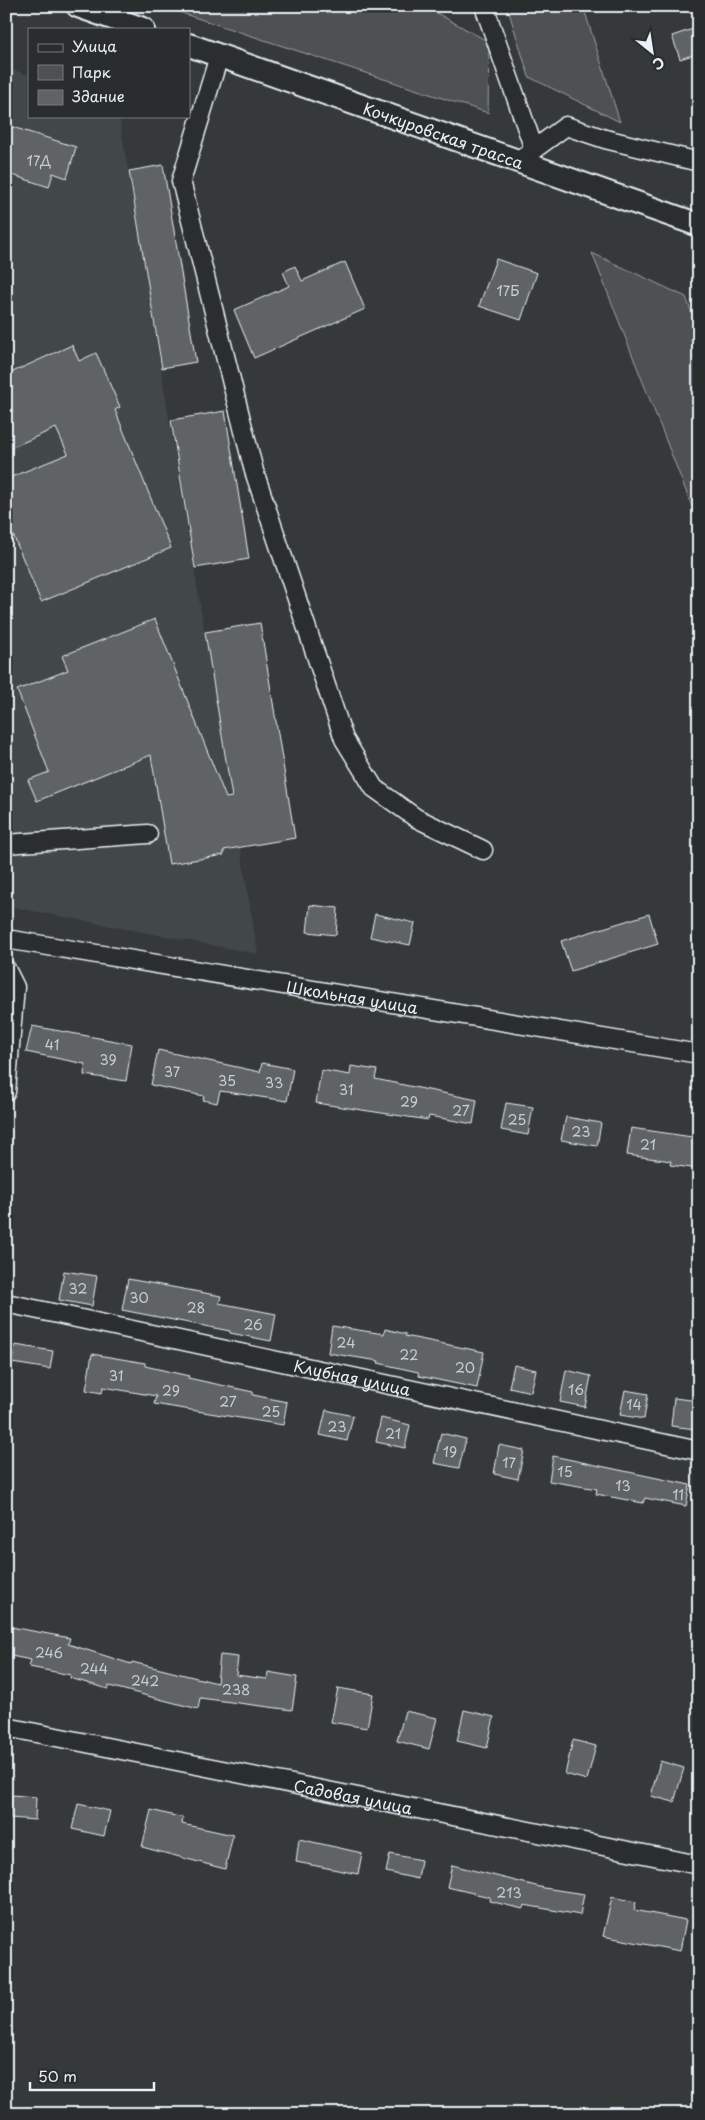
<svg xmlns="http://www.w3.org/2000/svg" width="705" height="2120" font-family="'Playpen Sans',sans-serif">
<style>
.built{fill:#424647}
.green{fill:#4d5152;stroke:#9aa1a5}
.building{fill:#5f6365;stroke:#e8f1f8}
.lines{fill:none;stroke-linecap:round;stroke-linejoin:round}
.minor-casing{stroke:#e8f1f8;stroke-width:21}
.major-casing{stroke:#e8f1f8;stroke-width:26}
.minor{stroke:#2a2d2e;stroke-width:18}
.major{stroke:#2a2d2e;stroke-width:22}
.labels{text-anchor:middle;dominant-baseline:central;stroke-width:4;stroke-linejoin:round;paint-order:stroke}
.number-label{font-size:14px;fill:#c6ced3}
.street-label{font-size:16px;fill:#e8f1f8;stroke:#2a2d2e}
</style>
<rect width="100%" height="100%" fill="#35393a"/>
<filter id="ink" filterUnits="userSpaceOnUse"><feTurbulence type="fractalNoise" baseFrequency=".02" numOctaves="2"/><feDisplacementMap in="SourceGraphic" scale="10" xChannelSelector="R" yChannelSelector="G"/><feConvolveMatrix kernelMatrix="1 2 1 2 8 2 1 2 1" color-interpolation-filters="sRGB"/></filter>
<g filter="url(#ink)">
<!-- built -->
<path class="built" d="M6,68L29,75V116H122L120,122L258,954L6,906Z"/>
<!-- green -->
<path class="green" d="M160,6H424L489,42L488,113Z
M507,6H583L620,122L529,77Z
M592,253L686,297L699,334V524Z"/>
<!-- building -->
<path class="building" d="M699,27V53L680,59L672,36Z
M6,125L76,147L67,178L53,173L49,187L6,173Z
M163,165L196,362L162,368L129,171Z
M496,259L537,273L521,320L479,306Z
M345,262L365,309L254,358L234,310L289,286L283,272L295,266L302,281Z
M72,345L79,361L96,353L120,407L115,410L171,548L41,602L6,518V479L68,454L56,428L6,450V375Z
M225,411L249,559L195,568L171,420Z
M155,619L226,798L232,797L205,632L260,623L295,838L224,850V855L169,864L151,755L37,801L28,780L49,772L17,690L68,670L62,656Z
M310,905L338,908L336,935L307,932Z
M375,914L415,923L410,945L370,937Z
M649,914L658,944L571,971L561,941Z
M32,1026L132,1044L126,1081L84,1075L85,1064L26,1052Z
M158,1050L260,1072L262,1063L293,1069L287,1101L220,1091L217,1103L203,1100L204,1096L151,1085Z
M351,1066L377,1070L375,1079L477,1100L473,1124L429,1116L428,1120L316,1103L321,1070L350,1075Z
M506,1103L533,1107L528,1135L501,1130Z
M566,1117L601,1123L597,1146L561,1140Z
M631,1128L699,1138V1169L670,1165L671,1161L627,1155Z
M64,1271L97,1276L92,1306L59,1300Z
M128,1279L221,1296L219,1303L276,1314L271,1341L230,1333V1331L122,1310Z
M332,1326L384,1334L385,1329L406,1334L405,1336L484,1352L477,1388L419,1376L418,1372L378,1363L379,1361L328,1353Z
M15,1345L53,1351L50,1369L12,1363Z
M92,1354L145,1363V1366L189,1376L188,1378L253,1392V1395L287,1402L283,1425L154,1404L156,1396L103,1387L102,1393L86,1390Z
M514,1365L536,1370L531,1392L509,1387Z
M566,1370L591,1376L585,1407L560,1402Z
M625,1390L648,1394L644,1419L620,1415Z
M674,1398L699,1401L696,1429L671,1426Z
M326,1410L353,1416L347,1441L320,1435Z
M381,1418L410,1425L405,1448L376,1442Z
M441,1433L466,1439L459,1468L434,1463Z
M499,1445L524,1450L518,1479L494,1474Z
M553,1456L690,1485L686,1506L645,1498L643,1503L596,1494L597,1489L549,1481Z
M6,1626L70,1638L68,1644L131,1664L132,1662L217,1683L220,1655L238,1657L236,1675L267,1679L268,1672L297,1677L292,1710L200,1698L198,1709L109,1686L108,1689L70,1678L71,1675L29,1667L31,1660L6,1655Z
M338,1688L373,1694L367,1728L331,1722Z
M464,1710L494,1717L487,1748L457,1741Z
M405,1711L437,1718L429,1749L397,1741Z
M573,1740L596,1746L587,1780L565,1774Z
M660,1761L684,1768L674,1802L651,1796Z
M12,1795L36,1797L35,1820L10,1818Z
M78,1804L110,1811L104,1836L72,1829Z
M151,1810L183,1818L182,1824L233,1835L225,1869L142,1847Z
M299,1839L362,1853L358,1874L296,1862Z
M390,1854L421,1860L418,1879L386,1872Z
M452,1865L544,1888L584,1894L580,1915L524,1905L523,1909L489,1901L490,1897L447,1887Z
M612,1897L636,1902L634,1910L686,1920L680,1951L603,1936Z"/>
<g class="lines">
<!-- minor casing -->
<g class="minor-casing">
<g id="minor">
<path d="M484,6L534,149"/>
<path d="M219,56L181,181L254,471L344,739L374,788L416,818L483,850"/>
<path d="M518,161L566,126L605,139L699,162"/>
<path d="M6,844L148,834"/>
<path id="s1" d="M6,939L699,1054"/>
<path d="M6,969L15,987L6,1092"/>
<path id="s2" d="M6,1303L699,1451"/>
<path id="s3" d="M6,1727L699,1865"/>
</g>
</g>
<!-- major casing -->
<g class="major-casing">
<g id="major">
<path d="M78,6L143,29"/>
<path id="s4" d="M189,45L699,225"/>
</g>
</g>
<!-- minor -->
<use href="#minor" class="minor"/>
<!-- major -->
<use href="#major" class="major"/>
</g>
</g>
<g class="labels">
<!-- number labels -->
<g class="number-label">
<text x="39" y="160">17Д</text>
<text x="508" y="290">17Б</text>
<text x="52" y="1044">41</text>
<text x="108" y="1059">39</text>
<text x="172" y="1071">37</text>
<text x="227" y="1080">35</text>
<text x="274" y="1082">33</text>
<text x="346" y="1089">31</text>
<text x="409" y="1101">29</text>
<text x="461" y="1110">27</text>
<text x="517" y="1119">25</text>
<text x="581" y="1131">23</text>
<text x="648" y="1144">21</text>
<text x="78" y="1288">32</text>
<text x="139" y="1297">30</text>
<text x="196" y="1307">28</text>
<text x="253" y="1324">26</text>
<text x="346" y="1342">24</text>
<text x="409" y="1354">22</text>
<text x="465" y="1367">20</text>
<text x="116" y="1375">31</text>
<text x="576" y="1389">16</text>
<text x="171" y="1390">29</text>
<text x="228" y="1401">27</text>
<text x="634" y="1404">14</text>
<text x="271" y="1411">25</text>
<text x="337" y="1426">23</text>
<text x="393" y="1433">21</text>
<text x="450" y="1451">19</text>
<text x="509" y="1462">17</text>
<text x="565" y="1471">15</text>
<text x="623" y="1485">13</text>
<text x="678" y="1494">11</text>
<text x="49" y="1652">246</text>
<text x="94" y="1668">244</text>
<text x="145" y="1680">242</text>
<text x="236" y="1689">238</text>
<text x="509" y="1892">213</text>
</g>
<!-- street labels -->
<g class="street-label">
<text stroke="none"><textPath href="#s4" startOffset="270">Кочкуровская трасса</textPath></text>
<text stroke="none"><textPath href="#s1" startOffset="351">Школьная улица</textPath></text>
<text stroke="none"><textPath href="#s2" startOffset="354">Клубная улица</textPath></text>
<text stroke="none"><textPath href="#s3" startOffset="354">Садовая улица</textPath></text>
</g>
</g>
<!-- margin -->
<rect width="705" height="2120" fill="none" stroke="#2a2d2e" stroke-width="25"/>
<rect x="12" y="12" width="680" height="2095" fill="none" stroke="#e8f1f8" stroke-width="2" filter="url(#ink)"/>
<!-- legend -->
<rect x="28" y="28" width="162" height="90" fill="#2a2d2e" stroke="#767b7f"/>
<rect x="38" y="44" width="25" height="8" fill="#2a2d2e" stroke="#767b7f"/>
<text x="72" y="52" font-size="15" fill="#e8f1f8">Улица</text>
<rect x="38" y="65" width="25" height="15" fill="#4d5152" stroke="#767b7f"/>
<text x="72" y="78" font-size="15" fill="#e8f1f8">Парк</text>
<rect x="38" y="90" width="25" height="15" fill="#5f6365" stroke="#767b7f"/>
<text x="72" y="102" font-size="15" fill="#e8f1f8">Здание</text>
<!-- north arrow -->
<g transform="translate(652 52) rotate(150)" stroke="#2a2d2e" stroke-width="4" paint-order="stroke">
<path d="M0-4L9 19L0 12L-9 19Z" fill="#e8f1f8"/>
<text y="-8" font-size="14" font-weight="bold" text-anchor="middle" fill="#e8f1f8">С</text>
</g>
<!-- scale -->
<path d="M30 2082v8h124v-8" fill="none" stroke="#e8f1f8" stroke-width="2.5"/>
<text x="38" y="2082" font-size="15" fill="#e8f1f8" stroke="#2a2d2e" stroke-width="4" paint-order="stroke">50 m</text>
</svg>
